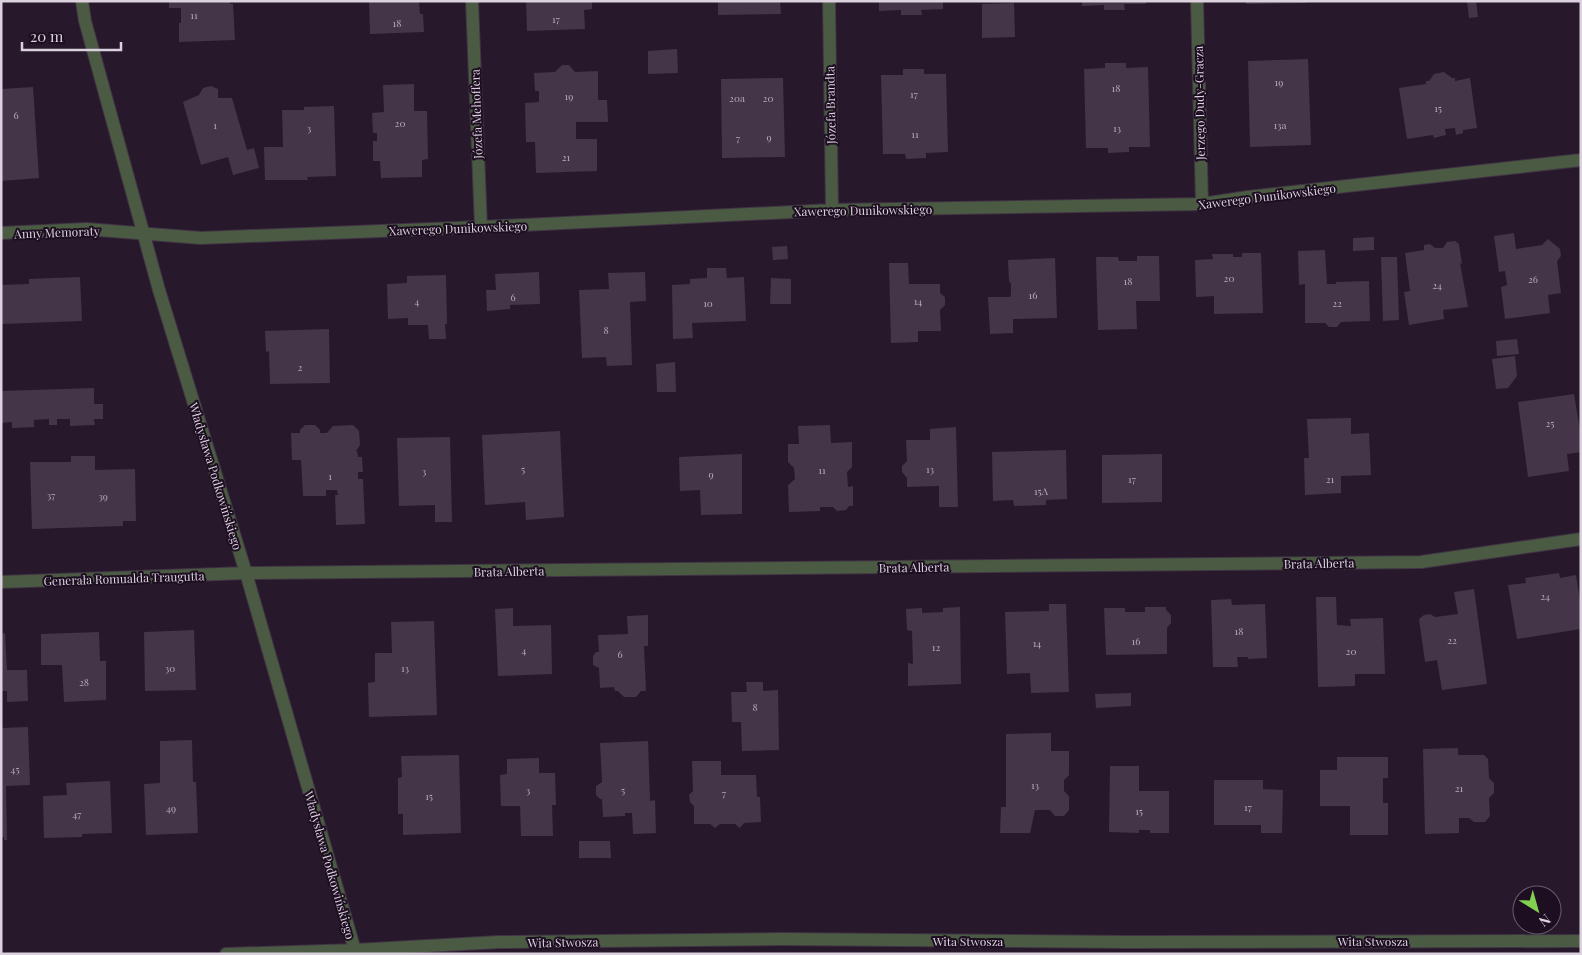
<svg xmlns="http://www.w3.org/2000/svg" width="1582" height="955" font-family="'Playfair Display',serif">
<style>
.building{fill:#443549}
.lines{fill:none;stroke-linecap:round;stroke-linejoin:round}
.minor-casing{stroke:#403344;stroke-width:14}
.minor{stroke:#4b5a43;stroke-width:12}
.labels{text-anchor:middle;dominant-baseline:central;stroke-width:4;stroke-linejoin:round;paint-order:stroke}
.number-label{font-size:10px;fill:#b6abba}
.street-label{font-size:12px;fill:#dcd2df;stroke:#1d0f21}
</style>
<rect width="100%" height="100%" fill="#27192b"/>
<!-- building -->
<path class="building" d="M169,1H230V4H233L235,40L179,42V23H181V8H169Z
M369,1H419L420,14H423L424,32L370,34Z
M526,1H592V9L584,10L585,29L527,31Z
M718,1H780L781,14L718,15Z
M879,1H943V9L921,10L922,15H901V10L879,11Z
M1082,1H1146V4H1124L1125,10H1104V5L1082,6Z
M1246,1H1306V3L1246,4Z
M1467,1H1476L1478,17L1469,18Z
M1014,3L1015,37L982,38V4Z
M677,49L678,73L648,74V51Z
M1308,59L1311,145L1250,147L1248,61Z
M1105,63H1126V68L1148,67L1150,147H1129V152L1108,153V148H1086L1084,69L1105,68Z
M562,65H569L575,72L598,71V100H607L608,122H576V139H597V171L536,173L535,142H526L525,103L539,102V91H535L534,73L555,72Z
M903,69H924V74H946L948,152L926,153V158L906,159L905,154H883L881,75H903Z
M1444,72L1452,78H1455V81L1470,78L1477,128L1463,130V133L1456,135L1455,128L1445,129L1446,135L1434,138L1433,135L1407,139L1399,88L1426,84V81H1429L1434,74Z
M783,78L785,157L722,158L721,79Z
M414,84V111H427L428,159L422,160V177L381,178L380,161H373V141H377V133H373L372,113L384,112L383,85Z
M211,86L218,89V98H232L247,150L254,148L259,168L233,175L228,157L201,165L183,102L199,95L203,88Z
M33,87L39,178L1,181V89Z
M334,106L336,176L307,177L308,180H265L264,147H283L282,110H304V107Z
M1514,233L1516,249L1542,245L1548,239L1560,249L1561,256L1557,261L1561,293L1548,295L1550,313L1505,319L1501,287L1507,285L1505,271L1499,272L1494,236Z
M1374,237V250L1353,251V238Z
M1455,241L1459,244L1462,264L1460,263L1468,307L1443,310L1444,319L1409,325L1404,292L1410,291L1405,253L1424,250V245L1430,244L1435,248H1443L1447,242Z
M787,246L788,259L773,260L772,247Z
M1325,250L1327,284H1336V282L1369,281L1370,321L1341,322L1337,327H1329L1325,323H1305V284L1299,285L1298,251Z
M1242,253H1261L1263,313L1214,314V296L1196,297L1195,260L1213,259L1212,254H1233V257H1242Z
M1137,256H1159L1160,301H1136L1137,329L1098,330L1096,257H1118L1119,261H1137Z
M1381,257H1397L1399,320L1383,321Z
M1055,258L1057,318L1013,319V333L990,334L988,297H1010L1011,294V284L1009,281L1008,260Z
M889,263H908L909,284H940V293L945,297V305L940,310L941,331H918V342L891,343Z
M707,268H726L727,278L744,277L746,321L692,323L693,338L673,339L672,285L690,284V279L707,278Z
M539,272L540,304L510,305V309L487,311L486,290H496L495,274Z
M645,272L646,301L630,302L632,365L607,366L606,357L582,358L579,290L609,289L608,273Z
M446,275L447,324H445L446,339H429L428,325H408V318L388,319L387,284L407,283V276Z
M80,277L82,321L1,324V285L29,284V279Z
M771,278L791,279V304H770Z
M329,329L330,383L270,384L269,351L266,352L265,331Z
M1517,339L1519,354L1497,356L1496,341Z
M1515,356L1517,376L1508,388L1496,389L1492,359Z
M675,362L676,392H657L656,364Z
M94,388V404H103V419H94L95,425L70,426V419H57V425H49V419L34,420V427L12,428V422L1,423V391Z
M1574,394L1581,436V452L1567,454L1569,471L1528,477L1518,402Z
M1351,418V434L1369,433L1371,475L1341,476V493L1305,495L1304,458H1309L1307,419Z
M305,425H315L320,430V433H327L333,426L353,425L359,431L360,445L356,451H357L358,457H362L363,472H358V479H363L365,524L336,525L335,495H338L337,490H326V496H303L301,460H292L291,433H300V430Z
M830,425L831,443L852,442V467L847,472L848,487L853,486V506H849L846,510L837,511L833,507H820V511L789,512L788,485L795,479L794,468L788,462V444H799L798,426Z
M956,427L958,507H939V486L907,487V478L902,472V466L907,461L906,440H930V429Z
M560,431L564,517L526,520L525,502L485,505L482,435Z
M450,437L452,522H435V505L399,506L397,438Z
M1066,450L1067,499L1046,500V505L1014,506L1013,500L993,501L992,452Z
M742,454V514L701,515L700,490L680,491L679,457Z
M1162,454V502L1102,503V455Z
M71,456H95V470L135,469L136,521H123V526L32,529L30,462H71Z
M1559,573L1560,578L1576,575L1581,607V629L1517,639L1508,585L1526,583L1525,578Z
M1474,589L1487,684L1442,690L1437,660L1425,662L1419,619L1424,615L1430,614L1435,617L1458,614L1454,592Z
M1316,597H1336L1337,625L1351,626L1350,619L1383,618L1385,674H1355V686L1318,687Z
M1231,599L1232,605L1265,604L1267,658L1248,659V657H1237L1238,667H1213L1211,600Z
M1049,604H1066L1069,692L1031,693L1030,673L1007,674L1005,612L1049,611Z
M960,607L961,684L908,686V663L913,664L912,631L907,630L906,609L922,608V613L943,612V608Z
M1145,607H1166V610L1171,615V623L1167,628V654L1106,655L1104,608H1125V612H1145Z
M513,608V626L551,625L552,674L498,676L495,609Z
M648,615V646H644L646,691H641L636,697H624L618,691H615L614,687L600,688L599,668L593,665V656L596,652H599L598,635L628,634L627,616Z
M434,621L437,715L369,717L368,683L375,682V653H392L391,622Z
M194,630L196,690L145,691L144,632Z
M99,632L100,661H106V700L64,702L62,665H41V634Z
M5,633L7,670H27L28,701L7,702V691H1V634Z
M746,682H763V691L778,690L779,750L742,751L741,722H732L731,692H747Z
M1131,693V706L1096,708L1095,694Z
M28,727L30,785L6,786L7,840H4V837H1V728Z
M1051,733V751H1069V775L1064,780V791L1069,796V810L1064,816H1055L1050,810H1035L1030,833H1000L1001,807H1006V734Z
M192,740L193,782H196L198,833L146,835L144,784L160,783V741Z
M648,741L650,801L655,800L656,833L633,834L632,813H625V816L603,817L602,799H600L596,795V786L602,782L600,743Z
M1458,748V755H1484L1488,759L1489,778L1494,783V793L1489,798L1490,816L1485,822H1474L1469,818H1459V833L1425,834L1423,749Z
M459,755L461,833L403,835V814H398V778L402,777L401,756Z
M1337,757H1388V778H1383V803H1388V835H1350V806H1320V770H1337Z
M539,758V773H555L556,805H552L553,836H521L520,806H501L500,775L507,774V759Z
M692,761H721V775H756L757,797H760L761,822L744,823L740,828L735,824H720L715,828L710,824H694V806L690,802L689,795L693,791Z
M1110,766H1139V791H1169V833H1150V830H1139V833L1109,832Z
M1214,780H1263V789L1283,790L1282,833H1261V825H1214Z
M110,781L112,833L82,834V837L44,838L43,796L67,795L66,783Z
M579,841H610L611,858H579Z"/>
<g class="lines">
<!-- minor casing -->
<g class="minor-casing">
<path id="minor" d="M82,1L85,21L159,290L246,573L356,954
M472,1L481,227
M829,1L832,210
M1197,1L1202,204
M1,233L86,229L201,238L481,227L832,210L1202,204L1248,197L1581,160
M1,582L246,573L1421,562L1581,539
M226,954L355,950L499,942L781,939L1127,942L1581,941"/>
</g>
<!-- minor -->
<use href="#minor" class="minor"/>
</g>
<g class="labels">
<!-- number labels -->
<g class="number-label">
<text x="194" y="15">11</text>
<text x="556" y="19">17</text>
<text x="397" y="23">18</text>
<text x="1279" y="82">19</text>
<text x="1116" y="88">18</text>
<text x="914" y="94">17</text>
<text x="569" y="96">19</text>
<text x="737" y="98">20a</text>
<text x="768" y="98">20</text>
<text x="1438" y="108">15</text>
<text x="16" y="115">6</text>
<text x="400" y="123">20</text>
<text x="215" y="125">1</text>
<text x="1280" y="125">13a</text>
<text x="309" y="128">3</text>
<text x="1117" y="128">13</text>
<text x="915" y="134">11</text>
<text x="769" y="137">9</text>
<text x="738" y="138">7</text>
<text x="566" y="157">21</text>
<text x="1229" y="278">20</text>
<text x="1533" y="279">26</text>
<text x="1128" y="281">18</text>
<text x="1437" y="285">24</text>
<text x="1033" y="295">16</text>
<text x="513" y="297">6</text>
<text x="417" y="301">4</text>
<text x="918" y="301">14</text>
<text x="708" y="303">10</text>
<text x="1337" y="303">22</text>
<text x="606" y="330">8</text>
<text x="300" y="367">2</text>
<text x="1550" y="423">25</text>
<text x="523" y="469">5</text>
<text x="930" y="469">13</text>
<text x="822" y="470">11</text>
<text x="424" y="471">3</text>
<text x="711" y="474">9</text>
<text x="330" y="476">1</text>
<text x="1132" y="479">17</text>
<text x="1330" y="479">21</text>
<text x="1041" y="491">15A</text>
<text x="51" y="495">37</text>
<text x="103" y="496">39</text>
<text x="1545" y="596">24</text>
<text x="1239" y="631">18</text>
<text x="1452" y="640">22</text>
<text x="1136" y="641">16</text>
<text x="1037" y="643">14</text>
<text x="936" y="647">12</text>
<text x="524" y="650">4</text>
<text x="1351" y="651">20</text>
<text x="620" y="654">6</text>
<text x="170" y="668">30</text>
<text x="405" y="668">13</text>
<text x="84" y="682">28</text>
<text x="755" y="707">8</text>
<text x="15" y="769">45</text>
<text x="1035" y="785">13</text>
<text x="1459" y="788">21</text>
<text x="528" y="790">3</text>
<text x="623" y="790">5</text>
<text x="724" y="793">7</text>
<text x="429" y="796">15</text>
<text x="1248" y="807">17</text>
<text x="171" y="808">49</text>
<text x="1139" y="811">15</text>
<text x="77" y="814">47</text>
</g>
<!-- street labels -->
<g class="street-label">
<text transform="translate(1199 103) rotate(-91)">Jerzego Dudy-Gracza</text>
<text transform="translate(830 105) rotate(-91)">Józefa Brandta</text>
<text transform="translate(476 114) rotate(-92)">Józefa Mehoffera</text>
<text transform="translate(1267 196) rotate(-7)">Xawerego Dunikowskiego</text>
<text transform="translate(863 210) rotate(-1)">Xawerego Dunikowskiego</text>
<text transform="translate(458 228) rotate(-2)">Xawerego Dunikowskiego</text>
<text transform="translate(57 232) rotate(-2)">Anny Memoraty</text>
<text transform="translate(216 476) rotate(73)">Władysława Podkowińskiego</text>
<text transform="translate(1319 563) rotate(-1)">Brata Alberta</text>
<text transform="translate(914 567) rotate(-1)">Brata Alberta</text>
<text transform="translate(509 571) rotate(-1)">Brata Alberta</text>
<text transform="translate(124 578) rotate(-2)">Generała Romualda Traugutta</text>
<text transform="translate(330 865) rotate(74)">Władysława Podkowińskiego</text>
<text x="968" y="941">Wita Stwosza</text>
<text x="1373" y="941">Wita Stwosza</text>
<text transform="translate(563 942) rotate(-1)">Wita Stwosza</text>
</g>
</g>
<!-- border -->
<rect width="1582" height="955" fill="none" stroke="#dcd2df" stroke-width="5"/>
<!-- north arrow -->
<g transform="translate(1537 910) rotate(143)"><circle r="24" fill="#1d0f21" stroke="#695d6d"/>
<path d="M0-4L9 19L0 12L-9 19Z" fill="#82d050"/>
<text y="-8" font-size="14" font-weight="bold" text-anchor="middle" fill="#dcd2df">N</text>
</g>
<!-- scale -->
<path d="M22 42v8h99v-8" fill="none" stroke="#dcd2df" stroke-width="2.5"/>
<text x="30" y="42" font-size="15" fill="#dcd2df" stroke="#1d0f21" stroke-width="4" paint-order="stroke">20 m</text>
</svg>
